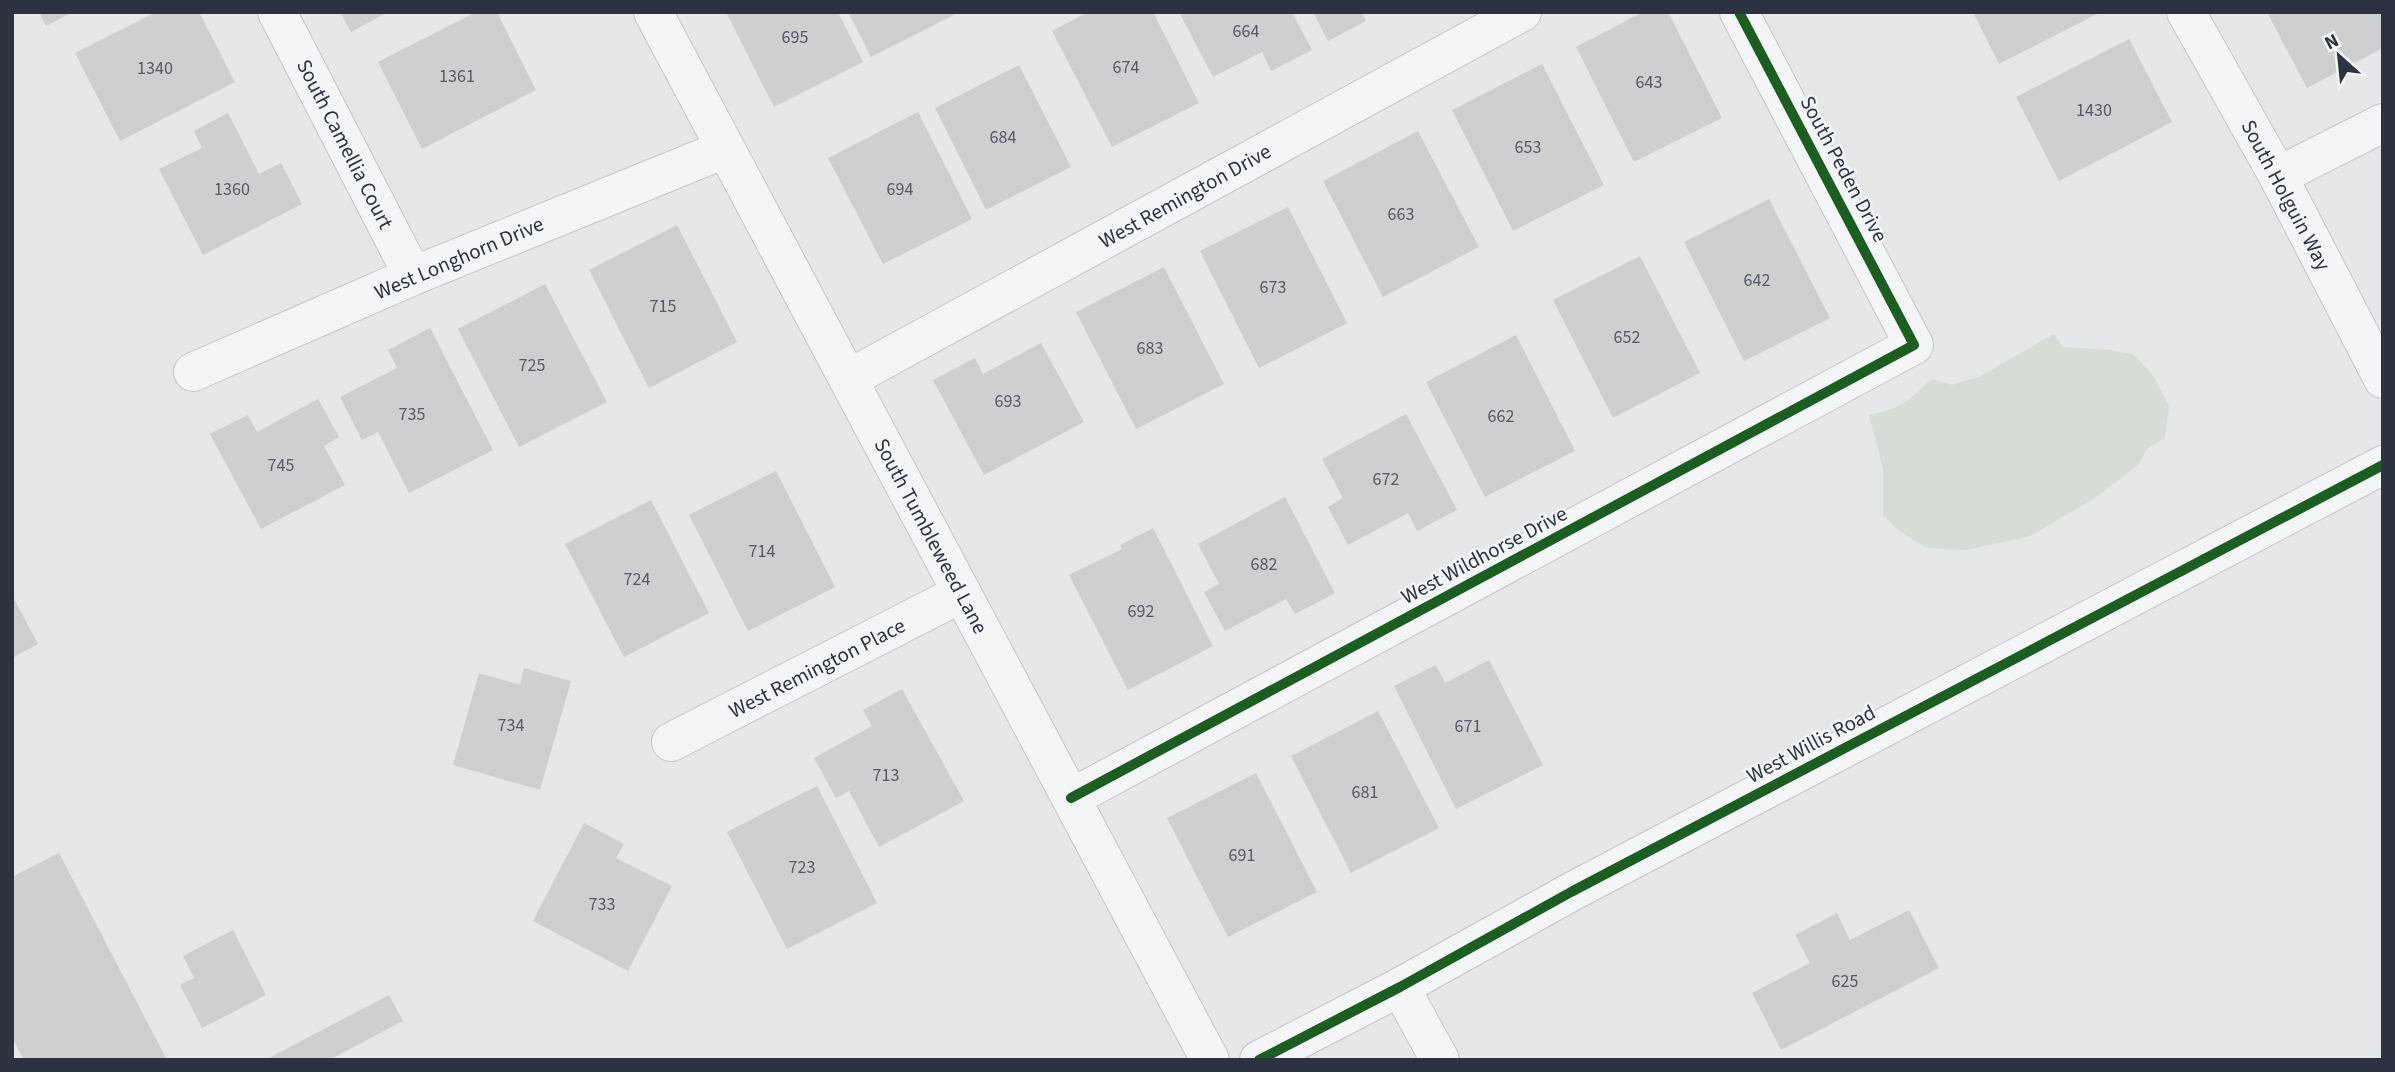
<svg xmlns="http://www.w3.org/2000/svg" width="2395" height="1072" font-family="'Source Sans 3',sans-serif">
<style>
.green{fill:#d5ddd6}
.building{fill:#cecfd1}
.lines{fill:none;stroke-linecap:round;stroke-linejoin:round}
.minor-casing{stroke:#c3c5c7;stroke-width:40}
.tertiary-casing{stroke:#c3c5c7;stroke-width:40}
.minor{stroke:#f4f5f6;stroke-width:38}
.tertiary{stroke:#f4f5f6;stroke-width:38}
.cycleway-casing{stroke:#f3f5f8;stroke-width:15}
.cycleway{stroke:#1b5e20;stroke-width:10}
.labels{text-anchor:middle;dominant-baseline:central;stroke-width:5;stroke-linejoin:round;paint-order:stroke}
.number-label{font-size:18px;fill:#565a66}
.street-label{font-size:21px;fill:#2d3241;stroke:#f3f5f8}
</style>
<rect width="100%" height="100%" fill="#e5e7e9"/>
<!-- green -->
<path class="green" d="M2054,334L2063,347L2112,350L2134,355L2154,377L2169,406L2165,438L2148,448L2138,465L2095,498L2030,536L1967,550L1927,548L1899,531L1883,515V468L1869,415C1899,410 1911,400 1931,379L1952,385L1979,377Z"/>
<!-- building -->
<path class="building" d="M39,12H73L46,26Z
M156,12H199L235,82L120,141L75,53Z
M340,12H388L351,32Z
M476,12H497L536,90L422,149L378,62Z
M726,12H838L863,62L774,107Z
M848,12H960L871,57Z
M1088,12H1153L1199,103L1112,147L1052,31Z
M1179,12H1292L1312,50L1271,71L1262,52L1213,77Z
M1313,12H1361L1366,21L1328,41Z
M1643,12H1668L1722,118L1634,162L1576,47Z
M1973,12H2101L1999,64Z
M2267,12H2378L2383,21V48L2307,88Z
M2129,39L2172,122L2059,181L2016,97Z
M1542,64L1604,185L1513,231L1452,110Z
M1019,65L1071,167L986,210L935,108Z
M918,112L972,219L883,264L828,158Z
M228,113L259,174L281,163L302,204L203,255L159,169L202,148L194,131Z
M1418,131L1479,247L1383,297L1323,181Z
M1769,199L1830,318L1744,361L1684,242Z
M1288,207L1347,323L1259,368L1200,251Z
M677,225L737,342L649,388L589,270Z
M1640,256L1700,373L1613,418L1553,300Z
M1164,267L1224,384L1136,429L1076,312Z
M545,284L607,402L519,447L458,329Z
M430,328L493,450L409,493L378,432L362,440L340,397L397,368L388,350Z
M1516,335L1575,451L1485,497L1426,382Z
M1041,343L1084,422L984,475L933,380L975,358L983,374Z
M318,399L339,437L324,446L345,485L261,529L210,434L248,415L257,432Z
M1406,414L1457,510L1417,531L1408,513L1348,545L1328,507L1343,498L1322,459Z
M776,471L835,587L748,631L689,515Z
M1285,497L1335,593L1295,614L1286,599L1225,631L1204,592L1219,584L1198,544Z
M651,500L709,613L624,657L565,544Z
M1153,528L1213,646L1128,690L1069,575L1122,549L1120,545Z
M12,595L38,644L12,658Z
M1489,660L1543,765L1456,809L1394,686L1436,665L1445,683Z
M524,668L571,681L540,790L453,765L479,673L520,685Z
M902,689L964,801L879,847L849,791L836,798L814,758L872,726L863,710Z
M1378,711L1439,828L1351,873L1291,756Z
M1256,773L1317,892L1228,937L1167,818Z
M817,786L877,903L787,949L727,832Z
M584,823L624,844L616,858L672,886L628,971L533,921Z
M59,853L167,1060H24L12,1037V877Z
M1909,910L1939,968L1781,1050L1752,993L1810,963L1795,935L1837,913L1850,940Z
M233,930L266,995L202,1028L180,985L194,978L183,956Z
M389,995L403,1021L329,1060H265Z"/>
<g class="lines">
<!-- minor casing -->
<g class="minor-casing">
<path id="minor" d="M277,12L413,276
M653,12L1210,1060
M2186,12L2278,176L2383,379
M2278,176L2383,123
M193,372L413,276L725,149
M848,379L1522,12
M671,742L962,593
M1071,798L1914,345L1739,12
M1400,987L1440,1060"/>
</g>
<!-- tertiary casing -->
<g class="tertiary-casing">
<path id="tertiary" d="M1259,1060L1400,987L1571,892L2383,465"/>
</g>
<!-- minor -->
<use href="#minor" class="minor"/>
<!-- tertiary -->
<use href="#tertiary" class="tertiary"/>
<!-- cycleway casing -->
<g class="cycleway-casing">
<path id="cycleway" d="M1071,798L1914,345L1739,12
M1259,1060L1400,987L1571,892L2383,465"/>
</g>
<!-- cycleway -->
<use href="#cycleway" class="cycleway"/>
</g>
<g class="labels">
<!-- number labels -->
<g class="number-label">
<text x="1246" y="31">664</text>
<text x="795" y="37">695</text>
<text x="1126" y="67">674</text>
<text x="155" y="68">1340</text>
<text x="457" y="76">1361</text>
<text x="1649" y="82">643</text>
<text x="2094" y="110">1430</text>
<text x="1003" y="137">684</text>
<text x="1528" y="147">653</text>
<text x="232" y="189">1360</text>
<text x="900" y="189">694</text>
<text x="1401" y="214">663</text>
<text x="1757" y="280">642</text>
<text x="1273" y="287">673</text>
<text x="663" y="306">715</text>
<text x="1627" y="337">652</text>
<text x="1150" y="348">683</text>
<text x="532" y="365">725</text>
<text x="1008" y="401">693</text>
<text x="412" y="414">735</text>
<text x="1501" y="416">662</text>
<text x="281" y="465">745</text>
<text x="1386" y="479">672</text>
<text x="762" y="551">714</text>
<text x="1264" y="564">682</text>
<text x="637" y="579">724</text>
<text x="1141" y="611">692</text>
<text x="511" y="725">734</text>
<text x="1468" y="726">671</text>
<text x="886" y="775">713</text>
<text x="1365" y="792">681</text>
<text x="1242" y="855">691</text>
<text x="802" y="867">723</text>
<text x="602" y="904">733</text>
<text x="1845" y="981">625</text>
</g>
<!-- street labels -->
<g class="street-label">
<text transform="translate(345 144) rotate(63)">South Camellia Court</text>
<text transform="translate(1844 169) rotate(62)">South Peden Drive</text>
<text transform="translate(2286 195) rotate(62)">South Holguin Way</text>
<text transform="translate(1185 196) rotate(-29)">West Remington Drive</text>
<text transform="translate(459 258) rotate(-23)">West Longhorn Drive</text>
<text transform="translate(931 536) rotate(62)">South Tumbleweed Lane</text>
<text transform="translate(1484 555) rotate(-28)">West Wildhorse Drive</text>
<text transform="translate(817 668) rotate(-27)">West Remington Place</text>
<text transform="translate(1811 744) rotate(-28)">West Willis Road</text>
</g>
</g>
<!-- border -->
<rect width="2395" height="1072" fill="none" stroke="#2d3241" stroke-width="28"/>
<!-- north arrow -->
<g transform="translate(2339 56) rotate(333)" stroke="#f3f5f8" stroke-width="5" paint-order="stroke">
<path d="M0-5L12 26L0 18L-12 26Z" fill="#2d3241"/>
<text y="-10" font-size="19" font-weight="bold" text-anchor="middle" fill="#2d3241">N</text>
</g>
</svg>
